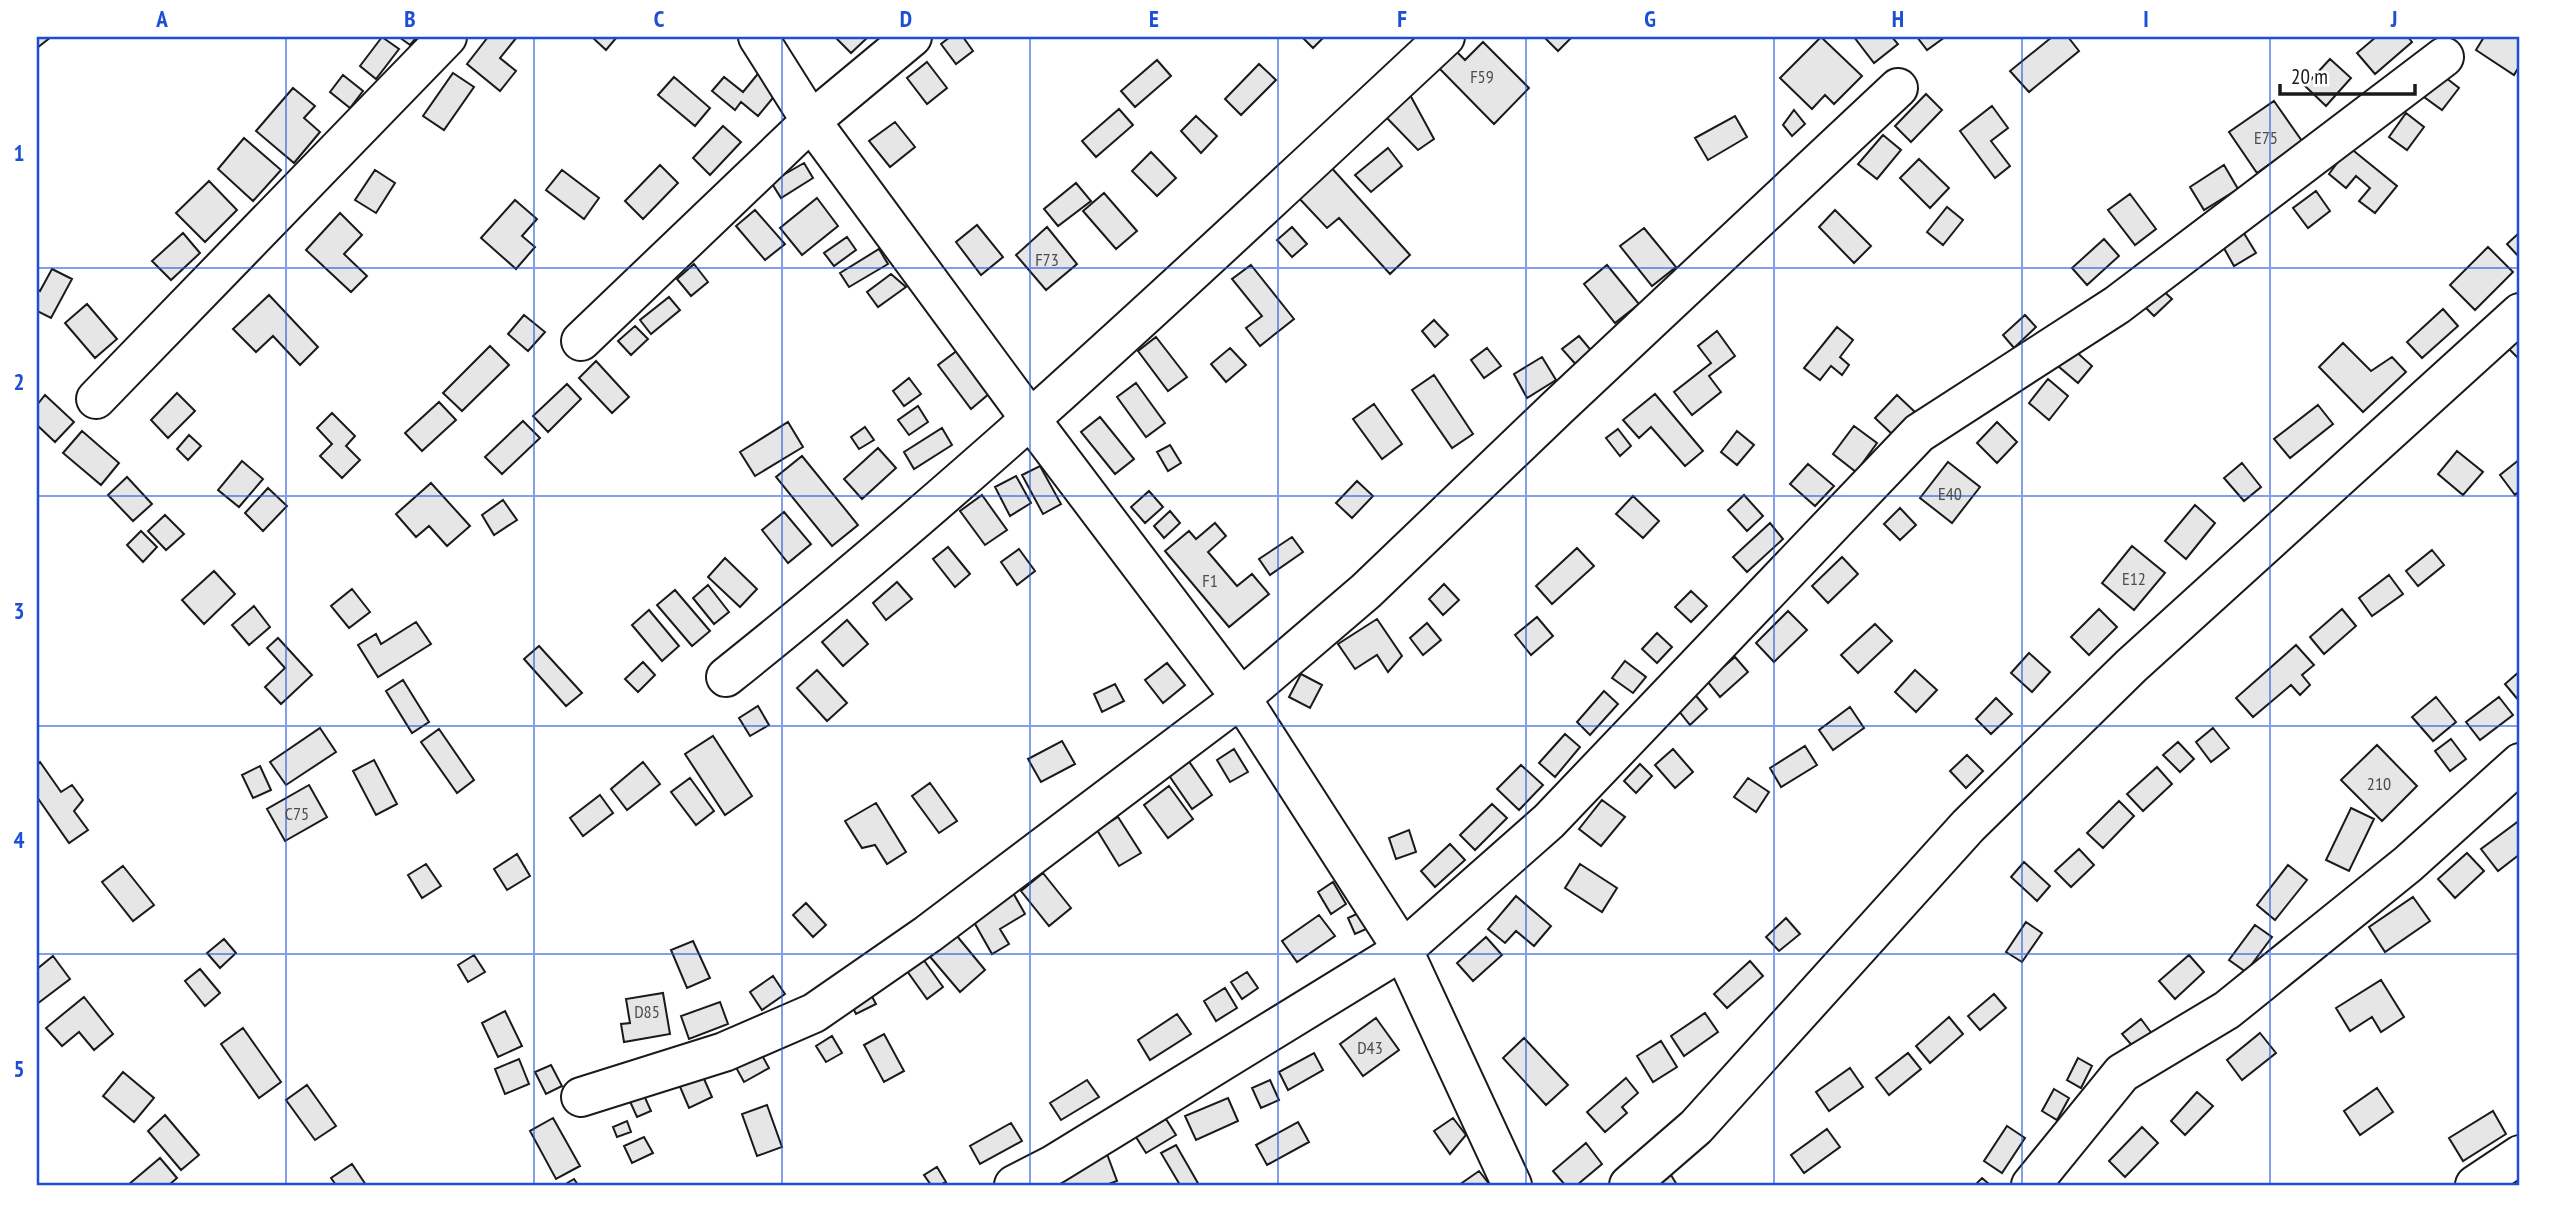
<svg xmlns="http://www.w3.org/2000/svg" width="2557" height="1222" font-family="'PT Sans Narrow',sans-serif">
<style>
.building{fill:#e6e6e6;stroke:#1a1a1a;stroke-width:2}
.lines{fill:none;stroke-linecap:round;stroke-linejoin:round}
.minor-casing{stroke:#1a1a1a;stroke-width:42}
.minor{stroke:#fff;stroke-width:38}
.grid{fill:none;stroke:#1d4ed8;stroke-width:2;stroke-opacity:0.55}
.labels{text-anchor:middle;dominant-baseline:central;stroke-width:5;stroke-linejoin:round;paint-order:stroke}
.number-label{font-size:18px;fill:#4d4d4d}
.neatline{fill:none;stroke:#1d4ed8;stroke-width:2.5}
.grid-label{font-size:23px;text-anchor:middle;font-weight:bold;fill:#1d4ed8}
</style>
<rect width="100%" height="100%" fill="#fff"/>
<!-- building -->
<path class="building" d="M37,37H51L37,48Z
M382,37L399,49L376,79L360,66Z
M399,37H417L410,45Z
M488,37H517L500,58L516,71L500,91L467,64Z
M592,37H617L606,50Z
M835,37H868L851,53Z
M950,37H963L973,51L956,64L941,44Z
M1302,37H1324L1313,48Z
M1544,37H1572L1558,51Z
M1821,37L1862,76L1834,104L1825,95L1812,109L1780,78Z
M1854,37H1892L1898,44L1874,63Z
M1917,37H1945L1927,50Z
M2052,37H2068L2079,51L2029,92L2010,71Z
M2376,37H2408L2412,42L2375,74L2357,53Z
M2484,37H2520V65L2514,75L2476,50Z
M1483,42L1529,88L1494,124L1435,64L1452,47L1465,60Z
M2330,59L2351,78L2326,106L2305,86Z
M1157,60L1171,76L1135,107L1121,91Z
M927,62L947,88L927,104L907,78Z
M1259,64L1276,80L1241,115L1225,99Z
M761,70L782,87L758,116L741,102L735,110L712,91L724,77L743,92Z
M453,73L474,87L444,130L423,116Z
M2441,74L2459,88L2442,110L2424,97Z
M343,75L363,91L350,108L330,92Z
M674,77L710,108L695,126L658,95Z
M293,88L315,106L304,118L320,132L294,163L256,131Z
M1409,93L1434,139L1418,150L1384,115Z
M1926,94L1942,110L1911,142L1895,126Z
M2274,101L2302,141L2257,173L2229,132Z
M1992,106L2008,128L1991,141L2010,166L1995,178L1960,131Z
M1119,109L1133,125L1096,157L1082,141Z
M1794,110L1805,124L1792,136L1783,125Z
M2406,113L2424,127L2407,150L2389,137Z
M1196,116L1217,136L1201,153L1181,131Z
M1735,116L1747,137L1708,160L1695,138Z
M895,122L915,147L890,167L869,141Z
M723,126L741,142L710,175L693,158Z
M1883,135L1901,150L1877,179L1858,164Z
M244,138L281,170L253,201L218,169Z
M2349,147L2397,186L2375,213L2359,201L2370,188L2356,176L2346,188L2329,174Z
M1388,148L1402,166L1371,192L1355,175Z
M1151,152L1176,178L1157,196L1132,171Z
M1919,159L1949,188L1930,208L1900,178Z
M804,163L813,178L781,198L771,182Z
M660,165L678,183L643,219L625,201Z
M1329,165L1410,255L1390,274L1339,218L1327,228L1296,195Z
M2224,165L2238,189L2204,210L2190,187Z
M375,170L395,183L376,213L355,200Z
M562,170L599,198L584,219L546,190Z
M209,181L237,210L205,242L176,213Z
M1076,183L1091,201L1058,226L1044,209Z
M2316,191L2330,211L2308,228L2293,208Z
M1104,193L1137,231L1116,249L1083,211Z
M2130,194L2156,229L2135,245L2108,210Z
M817,198L838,226L802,255L780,228Z
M515,200L537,219L522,236L535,247L516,269L481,238Z
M1947,207L1963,220L1943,245L1927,232Z
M755,210L785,244L765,260L736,226Z
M1835,210L1871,246L1854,263L1819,227Z
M340,213L362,235L344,254L367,276L351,292L306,250Z
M977,225L1003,257L981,275L956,242Z
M1047,227L1077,264L1046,290L1016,255Z
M1292,227L1307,244L1292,257L1277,240Z
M1644,228L1676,267L1652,286L1620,246Z
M2242,230L2256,253L2234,266L2221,243Z
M2520,232V258L2507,244Z
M183,233L200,253L171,280L152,261Z
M847,237L856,250L834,266L824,253Z
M2104,239L2119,256L2087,285L2072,268Z
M2488,247L2513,272L2475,310L2450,285Z
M879,249L888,264L849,287L840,273Z
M694,264L708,282L691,296L677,279Z
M1251,265L1294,319L1260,346L1246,328L1262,316L1232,279Z
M1607,265L1639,304L1615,323L1584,284Z
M52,269L72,279L51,318L37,311V289L40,291Z
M891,274L906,287L878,307L867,292Z
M2157,285L2172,299L2154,316L2140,302Z
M269,295L318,347L300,365L273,336L256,352L233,329Z
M669,297L680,310L651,334L640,320Z
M87,304L117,339L95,358L65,323Z
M2443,309L2458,326L2422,358L2407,342Z
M524,315L545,332L528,351L508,334Z
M2025,315L2036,327L2014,348L2003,335Z
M1434,320L1448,335L1435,347L1422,331Z
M2520,323V360L2502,342Z
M635,326L648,339L631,355L618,341Z
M1837,327L1853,340L1840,357L1849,365L1842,375L1831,366L1820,380L1804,368Z
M1717,331L1735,356L1709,376L1721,392L1692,415L1674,392L1711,363L1698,346Z
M1579,336L1594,354L1579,368L1562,349Z
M1156,337L1187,377L1168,391L1138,351Z
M2343,343L2371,371L2392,357L2406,372L2363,412L2319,367Z
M490,346L509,365L462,411L443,393Z
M1230,348L1246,365L1226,382L1211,364Z
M1487,348L1501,366L1484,378L1471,360Z
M2072,348L2092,366L2078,383L2058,366Z
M958,350L990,393L971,409L938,365Z
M1542,357L1556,380L1527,398L1514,374Z
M596,361L629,397L612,413L579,378Z
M1434,375L1473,434L1452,448L1412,390Z
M909,378L921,394L904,406L893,391Z
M2048,379L2068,396L2049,420L2029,403Z
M1136,383L1165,423L1146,437L1117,397Z
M567,384L581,399L548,432L533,416Z
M177,393L195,411L168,438L151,420Z
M1655,394L1703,451L1685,466L1651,427L1639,438L1623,420Z
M45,395L74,422L55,442L37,425V405Z
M1897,395L1915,412L1893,435L1875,418Z
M439,402L456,420L422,451L405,433Z
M1374,404L1402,444L1382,459L1353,419Z
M2318,405L2333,424L2290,458L2274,439Z
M918,406L928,422L909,435L898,420Z
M332,413L355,436L346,446L360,460L342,478L320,456L332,444L317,428Z
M1100,417L1134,459L1115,474L1081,432Z
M523,421L540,438L502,474L485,457Z
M788,422L803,447L755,476L740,452Z
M1997,422L2017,442L1997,463L1977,443Z
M1854,426L1877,443L1856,472L1833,454Z
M865,427L874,440L859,449L851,437Z
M942,428L952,445L914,469L904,452Z
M1618,429L1631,446L1620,456L1606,438Z
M82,431L119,463L101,485L63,453Z
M1737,431L1754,445L1737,465L1721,452Z
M189,435L201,446L188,460L177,449Z
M1170,445L1181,463L1168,471L1157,452Z
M878,448L896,468L862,499L844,479Z
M2457,451L2483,472L2463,495L2438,474Z
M802,456L858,525L832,546L776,477Z
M2520,459V490L2515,495L2500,475Z
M242,461L263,479L239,507L218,490Z
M1948,462L1980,487L1952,523L1920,498Z
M2242,463L2261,487L2244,501L2224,478Z
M1808,464L1834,486L1815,506L1790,484Z
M1040,466L1061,504L1043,514L1022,475Z
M1016,476L1031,503L1010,516L995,487Z
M127,477L152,504L133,521L108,495Z
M1357,481L1373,496L1352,518L1336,503Z
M431,483L470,526L447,546L429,526L416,537L396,514Z
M268,488L287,506L263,531L245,513Z
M1149,491L1163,507L1145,523L1131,507Z
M982,495L1007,530L985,545L960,511Z
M1744,495L1763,516L1747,531L1728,510Z
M1633,496L1659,521L1643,538L1616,514Z
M503,500L517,520L494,535L482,515Z
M2195,505L2215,523L2186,559L2165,541Z
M1900,508L1916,525L1900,540L1884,524Z
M1170,511L1180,523L1164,538L1154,526Z
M784,512L811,544L788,563L762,530Z
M165,515L184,534L166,550L148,531Z
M1215,523L1226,536L1208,552L1237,586L1252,574L1269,594L1229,627L1165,551L1189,531L1196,539Z
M1770,523L1783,539L1747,572L1733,557Z
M141,531L157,547L143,562L127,545Z
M1292,537L1303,552L1270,575L1259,559Z
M2132,546L2165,573L2134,610L2102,583Z
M948,547L970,574L955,587L933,559Z
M1577,548L1594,566L1552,604L1536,586Z
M1019,549L1035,571L1017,585L1001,562Z
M2432,550L2444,565L2418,586L2406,571Z
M1842,557L1858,574L1828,603L1812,586Z
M725,558L757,589L740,607L708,577Z
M214,571L235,594L204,624L182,600Z
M2389,575L2403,594L2372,616L2359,598Z
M897,582L912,599L886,620L873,603Z
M1444,584L1459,600L1443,615L1429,599Z
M708,585L729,612L714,624L693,598Z
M352,589L370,612L349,628L331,606Z
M675,590L710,631L692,646L657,605Z
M1691,591L1707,606L1691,622L1675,607Z
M254,606L270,627L249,645L232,625Z
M2099,609L2117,627L2089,655L2071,637Z
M2342,609L2356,626L2324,654L2310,637Z
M649,610L679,646L662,661L632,625Z
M1788,611L1807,630L1774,662L1756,643Z
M1537,617L1553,636L1531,655L1515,635Z
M1377,619L1402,656L1388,672L1377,655L1355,669L1338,644Z
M847,620L868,644L843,666L822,642Z
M416,622L431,644L378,677L358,645L376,634L381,644Z
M1427,623L1441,640L1423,655L1410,638Z
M1875,624L1892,641L1858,673L1841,655Z
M1657,633L1672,647L1657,663L1642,649Z
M278,638L312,675L281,704L265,687L285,668L267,648Z
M2296,645L2314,665L2302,675L2310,685L2300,695L2291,685L2253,717L2236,698Z
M539,646L582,693L566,706L524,659Z
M2029,653L2050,672L2032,692L2011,673Z
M1735,657L1748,672L1720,697L1707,681Z
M1625,661L1646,677L1633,693L1612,678Z
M643,662L655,675L638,692L625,679Z
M1167,663L1185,685L1163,703L1145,680Z
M817,670L847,703L827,721L797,688Z
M1915,670L1937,690L1916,712L1895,692Z
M2520,671V700L2519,701L2505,684Z
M1301,674L1322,685L1310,708L1289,697Z
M403,680L429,722L412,733L386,691Z
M1115,684L1124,701L1102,712L1094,694Z
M1604,691L1618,704L1590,735L1577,722Z
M1692,691L1707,709L1690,725L1675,706Z
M2436,697L2456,722L2433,741L2412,717Z
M2499,697L2513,715L2480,740L2466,722Z
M1996,698L2012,714L1991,734L1976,719Z
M758,706L769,725L750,736L739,718Z
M1850,707L1864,728L1833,750L1819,730Z
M320,728L336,752L286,785L270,762Z
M2213,728L2229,748L2211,762L2196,742Z
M439,729L474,780L457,793L421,742Z
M1565,734L1580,747L1555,777L1539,763Z
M713,736L752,796L725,815L685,754Z
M2451,739L2466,759L2450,771L2435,751Z
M1062,741L1075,764L1041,782L1028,759Z
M2178,742L2194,759L2180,772L2163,755Z
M2377,745L2417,786L2382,821L2341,780Z
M1805,746L1817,765L1781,787L1770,768Z
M1234,749L1248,772L1230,782L1217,760Z
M1673,749L1693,772L1675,788L1655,765Z
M1967,755L1983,771L1966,788L1950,771Z
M374,760L397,804L376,815L353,771Z
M1188,760L1212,795L1192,809L1168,774Z
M40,762L61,792L72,785L83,800L74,811L88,830L69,843L37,797V765Z
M643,762L660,784L627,810L611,789Z
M1640,764L1652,776L1636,793L1624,781Z
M1521,765L1543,785L1519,810L1497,789Z
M260,766L271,790L253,798L242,775Z
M2157,767L2172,784L2143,811L2127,794Z
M690,778L714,811L696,825L671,792Z
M1748,778L1769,792L1756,812L1734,797Z
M930,783L957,821L939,833L912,796Z
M309,785L327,817L285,841L267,809Z
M1169,786L1193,819L1168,838L1144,805Z
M600,795L613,813L583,836L570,818Z
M1602,800L1625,817L1601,846L1579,829Z
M2119,801L2134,816L2103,848L2087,833Z
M876,803L906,852L887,864L875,845L862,848L845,821Z
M1492,804L1507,818L1475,850L1460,835Z
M2351,808L2374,819L2349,871L2326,860Z
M1118,817L1141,853L1119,866L1097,830Z
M2520,820V854L2498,871L2481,849Z
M1409,830L1416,852L1396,859L1389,838Z
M1450,844L1465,860L1435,887L1421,871Z
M2079,849L2094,865L2071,887L2055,871Z
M2467,853L2484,871L2455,898L2438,879Z
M517,854L530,876L507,890L494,869Z
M2024,862L2050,886L2037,901L2011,877Z
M426,864L441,886L422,898L408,875Z
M1580,864L1617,888L1602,912L1565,888Z
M2288,865L2307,880L2275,920L2257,905Z
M123,866L154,905L133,921L102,882Z
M1043,873L1071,908L1049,926L1021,891Z
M1333,882L1346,904L1331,914L1318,892Z
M1012,891L1025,914L1000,929L1009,944L992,954L970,915Z
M1516,896L1551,926L1534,946L1516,931L1505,943L1488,929Z
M2413,897L2430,921L2385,952L2369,927Z
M806,903L826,925L813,937L793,915Z
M1365,910L1373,926L1355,934L1348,918Z
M1319,915L1335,936L1297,962L1282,941Z
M1786,918L1800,934L1779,951L1766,937Z
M2026,922L2042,933L2022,962L2006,952Z
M2255,925L2272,937L2246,972L2229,960Z
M952,930L985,970L960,992L926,952Z
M1486,937L1502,955L1473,981L1457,963Z
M224,939L236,953L220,968L207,953Z
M693,941L710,978L687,988L671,950Z
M918,952L943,987L927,999L902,964Z
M474,955L485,972L468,982L458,965Z
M2189,955L2204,972L2175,999L2159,981Z
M53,956L70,979L37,1004V969Z
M1750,961L1763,976L1727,1008L1714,994Z
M200,969L220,993L205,1006L185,981Z
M1247,972L1258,988L1242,999L1231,982Z
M773,976L785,994L762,1010L750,992Z
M2381,980L2404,1017L2381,1032L2372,1017L2350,1031L2336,1008Z
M867,987L876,1004L856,1014L848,998Z
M1225,988L1237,1008L1216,1021L1204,1001Z
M663,993L670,1034L624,1042L621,1024L630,1023L626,999Z
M1994,994L2006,1008L1980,1030L1968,1016Z
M84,997L113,1034L94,1050L79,1032L62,1046L46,1028Z
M720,1002L728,1024L689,1039L681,1016Z
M505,1011L522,1046L498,1057L482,1023Z
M1705,1013L1718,1032L1684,1056L1671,1036Z
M1177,1014L1191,1034L1150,1060L1138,1040Z
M1949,1017L1963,1034L1930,1063L1916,1046Z
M1376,1018L1399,1050L1363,1076L1340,1044Z
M2141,1019L2153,1035L2135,1049L2122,1034Z
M243,1028L281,1082L259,1098L221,1044Z
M2260,1033L2276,1053L2242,1080L2227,1060Z
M884,1034L904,1071L884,1082L864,1045Z
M832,1036L842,1053L826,1062L816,1046Z
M1524,1038L1568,1085L1546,1105L1503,1058Z
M1661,1041L1677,1067L1653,1082L1637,1056Z
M758,1048L769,1068L744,1082L733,1062Z
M1314,1053L1323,1070L1288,1090L1279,1072Z
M1908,1053L1921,1069L1889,1095L1876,1078Z
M2078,1058L2092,1066L2081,1088L2067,1080Z
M519,1059L529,1084L505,1094L495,1069Z
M551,1065L562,1086L546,1094L535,1072Z
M1850,1068L1863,1087L1829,1111L1816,1092Z
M123,1072L154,1098L134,1122L103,1096Z
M701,1072L712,1097L689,1108L678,1082Z
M1626,1078L1638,1093L1622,1107L1627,1113L1605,1132L1587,1112Z
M1087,1080L1099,1097L1061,1120L1050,1103Z
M1270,1080L1279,1100L1261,1108L1252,1088Z
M307,1085L336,1126L315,1140L286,1100Z
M2377,1088L2393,1112L2360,1135L2344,1111Z
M2054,1089L2069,1098L2057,1120L2042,1111Z
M642,1091L651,1111L637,1117L628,1097Z
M2197,1092L2213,1106L2185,1135L2171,1121Z
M1228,1098L1238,1121L1196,1140L1185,1116Z
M767,1105L782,1147L757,1156L742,1114Z
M2493,1111L2506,1134L2463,1161L2449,1138Z
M165,1115L199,1155L181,1170L148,1131Z
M553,1118L580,1166L556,1179L530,1131Z
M1453,1118L1466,1135L1450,1154L1434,1131Z
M1166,1119L1176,1135L1146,1153L1136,1137Z
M627,1121L631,1132L617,1137L613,1127Z
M1298,1122L1309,1142L1267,1165L1256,1145Z
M1011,1123L1022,1141L980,1164L970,1146Z
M2007,1126L2025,1138L2002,1173L1984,1161Z
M2142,1127L2158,1143L2125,1177L2109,1161Z
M1827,1129L1840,1147L1804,1173L1791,1155Z
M644,1137L653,1153L632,1163L624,1146Z
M1586,1143L1602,1164L1577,1185H1565L1553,1171Z
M1176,1145L1199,1185H1180L1161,1153Z
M1107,1154L1117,1181L1106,1185H1062L1058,1173Z
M160,1158L177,1178L169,1185H128Z
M352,1164L366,1185H336L331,1178Z
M937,1167L946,1182L940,1185H931L924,1175Z
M1479,1171L1490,1185H1459Z
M1671,1175L1677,1185H1653Z
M1982,1178L1990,1185H1975Z
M574,1179L578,1185H564Z"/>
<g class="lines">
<!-- minor casing -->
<g class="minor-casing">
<path id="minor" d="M758,37L811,121L1031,420L1241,698L1403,950L1512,1185
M581,341L811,121L912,37
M96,399L447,37
M726,677C977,477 1210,256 1445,37
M581,1097L724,1052L814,1013L928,934L1241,698L1366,591L1558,407L1898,88
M1014,1185L1053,1165L1403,950L1549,821L1919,433L2117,305L2444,57
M1629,1185L1696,1127L1968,826L2131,666L2520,313
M2031,1185L2122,1073L2227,1010L2408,864L2520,763
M2475,1185L2520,1155"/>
</g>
<!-- minor -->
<use href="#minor" class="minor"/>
</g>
<!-- grid -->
<path class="grid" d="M286,37V1185M534,37V1185M782,37V1185M1030,37V1185M1278,37V1185M1526,37V1185M1774,37V1185M2022,37V1185M2270,37V1185M37,268H2520M37,496H2520M37,726H2520M37,954H2520"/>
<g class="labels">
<!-- number labels -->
<g class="number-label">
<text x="1482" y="76">F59</text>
<text x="2266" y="137">E75</text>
<text x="1047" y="259">F73</text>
<text x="1950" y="493">E40</text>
<text x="2134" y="578">E12</text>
<text x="1210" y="580">F1</text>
<text x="2379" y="783">210</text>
<text x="297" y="813">C75</text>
<text x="647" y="1011">D85</text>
<text x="1370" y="1047">D43</text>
</g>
</g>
<!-- border -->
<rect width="2557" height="1222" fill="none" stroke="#ffffff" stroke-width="77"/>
<!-- scale -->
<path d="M2280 84v10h135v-10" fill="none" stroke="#1a1a1a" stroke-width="3.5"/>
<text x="2291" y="84" font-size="21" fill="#1a1a1a" stroke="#ffffff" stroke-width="5" paint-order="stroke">20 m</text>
<rect x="38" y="38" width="2480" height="1146" class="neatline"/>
<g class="grid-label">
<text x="162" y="27">A</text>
<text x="410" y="27">B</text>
<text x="659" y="27">C</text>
<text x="906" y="27">D</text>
<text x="1154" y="27">E</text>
<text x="1402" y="27">F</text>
<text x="1650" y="27">G</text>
<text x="1898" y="27">H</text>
<text x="2146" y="27">I</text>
<text x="2394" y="27">J</text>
<text x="19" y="161">1</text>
<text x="19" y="390">2</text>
<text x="19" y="619">3</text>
<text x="19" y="848">4</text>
<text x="19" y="1077">5</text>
</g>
</svg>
